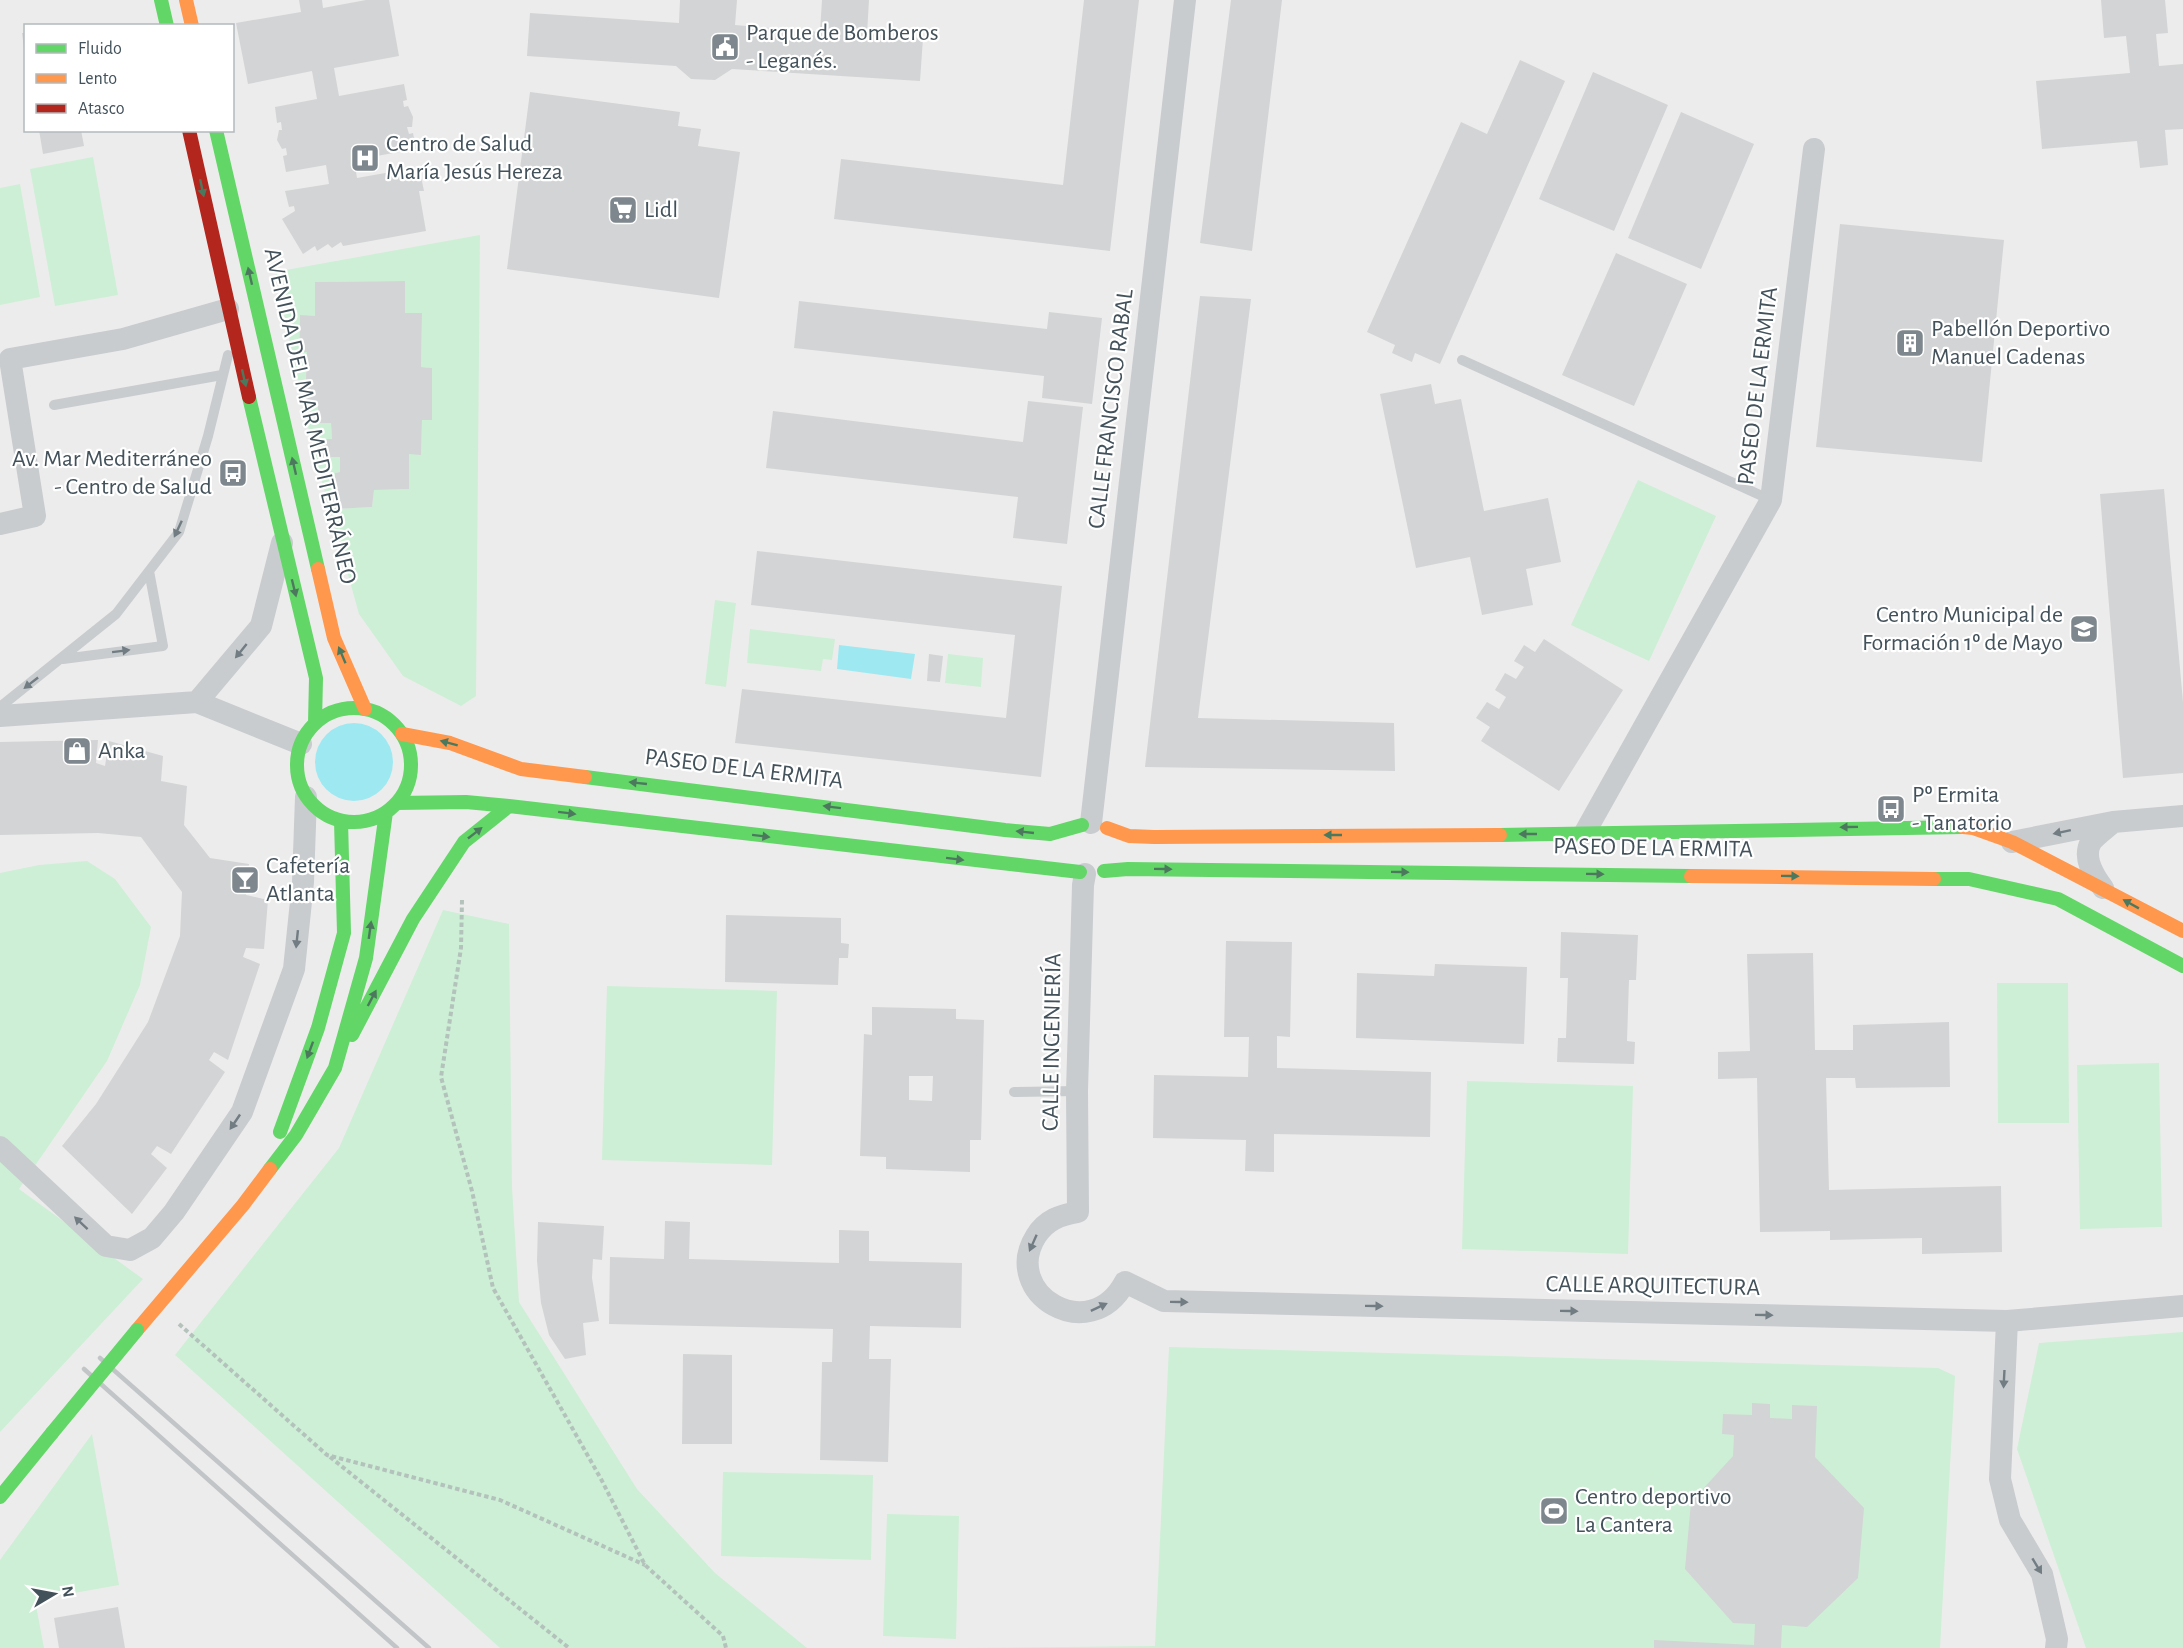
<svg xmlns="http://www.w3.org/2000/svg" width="2183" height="1648" font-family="'Alegreya Sans',sans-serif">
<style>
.green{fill:#cdefd6;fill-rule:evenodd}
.water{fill:#9ee9f1}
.building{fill:#d3d4d5;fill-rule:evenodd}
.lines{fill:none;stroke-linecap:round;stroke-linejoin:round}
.path{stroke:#b4c2bc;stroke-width:4;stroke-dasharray:4.5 3;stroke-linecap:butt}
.lane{stroke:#c8ccce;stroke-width:10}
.street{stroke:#c8ccce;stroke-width:22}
.fast{stroke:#63d668;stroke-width:14}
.slow{stroke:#ff974d;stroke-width:14}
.jam{stroke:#b3261e;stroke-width:14}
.rail{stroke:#c2c5c7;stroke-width:4.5}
.fast-bridge{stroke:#63d668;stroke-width:14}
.oneway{fill:#4c795e}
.oneway2{fill:#717c83}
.labels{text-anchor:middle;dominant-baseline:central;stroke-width:4.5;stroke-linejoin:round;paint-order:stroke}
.poi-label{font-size:24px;fill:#42515a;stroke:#fff;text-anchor:start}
.street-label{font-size:24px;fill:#42515a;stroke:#fff}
</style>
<rect width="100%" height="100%" fill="#edecec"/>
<!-- green -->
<path class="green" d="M93,157L118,295L55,306L30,169Z
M20,184L40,297L0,305V188Z
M480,235L476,696L461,706L403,676L359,614L313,449L275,272ZM405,281V313L422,314L421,367L432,368V419L422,420L421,454H409V489L374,490L372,507L335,509V473L340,472V457H319V440L332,439L331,423H319L318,406H305L307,352L299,351L300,316H315V282Z
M1638,480L1716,516L1649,661L1571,625Z
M715,600L736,603L726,687L705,684Z
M750,629L835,639L832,660L823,659L821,671L747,663Z
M948,654L983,658L981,687L945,683Z
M87,861L115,879L151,927L140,985L107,1061L19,1189L143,1279L0,1432V873L39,865Z
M443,910L509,924L512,1187L519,1302L637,1489L715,1573L807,1648H500L175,1355L339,1148Z
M1997,983H2068L2069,1123H1998Z
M607,986L777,991L772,1165L602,1160Z
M2159,1063L2162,1227L2080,1229L2077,1065Z
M1467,1081L1633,1086L1628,1254L1462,1249Z
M2183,1332V1648H2086L2017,1449L2039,1343Z
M1169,1347L1938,1368L1955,1376L1940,1648H964L1155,1646Z
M92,1434L119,1585L35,1600L44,1648H0V1560Z
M723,1472L873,1475L871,1560L721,1556Z
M887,1514L959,1516L956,1639L883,1636Z"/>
<!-- water -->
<path class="water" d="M839,645L915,654L911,679L837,669Z
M315 762a39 39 0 1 1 78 0a39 39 0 1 1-78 0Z"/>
<!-- building -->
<path class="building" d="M299,0H322L323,8L366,0H389L399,56L334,68L339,96L404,84L407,100L403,101L404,107L408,106L413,117L412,127H407L409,134L413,133L416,149L354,160L357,178L419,167L424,191H419L426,231L343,246L341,242L332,248L328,244L317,251L315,246L303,254L282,219L295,211L294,206L289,207L285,191L329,184L326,165L286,172L283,156L287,155L286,148L282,149L277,140L279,130H282L281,122L277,123L275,107L317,99L312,71L248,84L236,23L301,12Z
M680,0H737L735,25L820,32L822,0H869L867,34L923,38L920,81L732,69L715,80L691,79L676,66L527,56L530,13L679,23Z
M1084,0H1139L1110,251L834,219L841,159L1063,185Z
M1231,0H1282L1252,251L1200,243Z
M2101,0H2165L2168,33L2156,34L2159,66L2183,64V129L2165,130L2168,165L2140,168L2137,141L2042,149L2036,81L2130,73L2126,36L2104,38Z
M22,33H26V48H24Z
M1520,60L1565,81L1440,364L1415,353L1412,362L1392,353L1395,345L1367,332L1461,122L1487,134Z
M1593,72L1668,105L1614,231L1539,199Z
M530,92L680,112L678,126L701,129L698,146L740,152L719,298L507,269Z
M1681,112L1754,144L1701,269L1628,238Z
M39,130H81L84,146L43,154Z
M1840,224L2004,240L1982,462L1816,447Z
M1616,253L1687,284L1634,406L1562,375Z
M405,281V313H422L421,367L432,368V420H422L421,455L409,454V489L374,490L372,507L335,509V473L340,472V457H319V439H332L331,423H318V406H305L307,352H299L300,315L315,316V282Z
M1200,296L1251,299L1198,718L1394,723L1395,771L1145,767Z
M799,301L1047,329L1049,312L1102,318L1092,404L1042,398L1044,376L794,348Z
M1431,384L1435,404L1461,399L1484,511L1548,498L1561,562L1526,569L1533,605L1482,615L1470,557L1416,568L1380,394Z
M1028,401L1083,407L1067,544L1013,538L1018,497L766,468L773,411L1023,442Z
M2164,489L2183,702V773L2123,778L2100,494Z
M757,551L1062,586L1041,777L735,743L742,689L1006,718L1015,635L751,605Z
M1544,639L1623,690L1559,791L1481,741L1490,727L1476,718L1487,702L1499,709L1506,697L1495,690L1505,673L1516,679L1524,667L1514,661L1524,645L1535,652Z
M929,654L943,656L940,682L927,681Z
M98,740L96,763L105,766L109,741L163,756L161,781L187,786L184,825L210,858L249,864L246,895L268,900L264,949L246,948L243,957L260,964L228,1060L214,1052L209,1060L225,1072L171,1154L157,1146L151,1154L167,1168L132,1214L62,1146L96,1104L148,1022L180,936L182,892L141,837L98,833L0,835V742Z
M726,915L841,918V943L849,944L848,958H839L838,985L725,982Z
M1561,932L1638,935L1636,980H1629L1627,1041L1635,1042L1634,1064L1557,1062L1558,1038H1566L1568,978H1560Z
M1226,941L1292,942L1290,1037L1277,1036V1068L1431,1072L1430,1137L1274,1134V1172L1245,1171L1246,1140L1153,1138L1154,1075L1248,1077L1249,1037H1224Z
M1813,953L1815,1050H1853V1025L1949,1022L1950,1087L1856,1088L1855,1078H1826L1829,1190L2001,1186L2002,1252L1922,1254V1238L1830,1240V1231L1760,1232L1757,1078L1718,1079V1052L1750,1051L1747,954Z
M1435,964L1527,967L1524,1044L1356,1038L1357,973L1434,976Z
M872,1007L956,1009V1019L984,1020L981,1140H970V1172L886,1169V1157L860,1156L864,1034L872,1035ZM909,1076H933L932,1101L909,1100Z
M665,1221L690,1222L689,1259L839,1263V1230L869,1231V1261L962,1263L961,1328L870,1326L869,1359H891L888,1462L820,1460L822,1362H832L833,1329L609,1324L610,1257L664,1259Z
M538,1222L604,1226L602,1260L593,1259L592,1278L599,1321L583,1323L586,1355L565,1359L549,1335L541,1303L537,1261Z
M683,1354L732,1355V1444H682Z
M1752,1403L1770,1404V1418L1792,1419V1405L1817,1406L1815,1457L1864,1508L1858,1578L1807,1627L1782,1625L1781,1648H1654V1640L1754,1645L1755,1624L1733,1623L1685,1569L1691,1502L1733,1456L1734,1435L1722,1434L1723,1414L1752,1415Z
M118,1607L125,1648H59L54,1618Z"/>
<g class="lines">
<!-- path -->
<path class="path" d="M462,900L461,948L441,1077L472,1191L493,1288L601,1479L645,1565L723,1636L726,1648
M179,1324L327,1455L500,1500L645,1565
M330,1457L569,1648"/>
<!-- lane -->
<path class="lane" d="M1462,360L1771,500
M54,405L222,375
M63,659L163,646L149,571
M0,707L116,614L179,532L208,436L228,355
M1014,1092L1077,1091"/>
<!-- street -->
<path class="street" d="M0,524L35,516L10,359L123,339L228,309
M197,702L261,626L282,543
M0,716L197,702L301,744
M1091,823L1185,0
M1584,834L1771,500L1814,149
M2012,842L2113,822L2183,816
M1085,874L1083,885L1077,1091L1078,1212C1060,1215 1046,1220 1036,1236C1000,1293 1090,1348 1125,1282L1164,1301L2007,1321L2183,1306
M2103,888C2094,876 2082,858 2091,842C2096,835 2107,828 2113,822
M0,1147L106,1246L130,1250L152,1238L174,1212L242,1112L294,969L303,882L306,797
M2007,1321L2000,1479L2010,1520L2042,1574L2057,1639L2056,1648"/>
<!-- fast -->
<path class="fast" d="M161,0L167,26
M216,130L318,569
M249,397L316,678L315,723
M297 765a57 57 0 1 1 114 0a57 57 0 1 1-114 0Z
M585,777L1005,830L1050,834L1082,825
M397,803L466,802L509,806L1080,872
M1500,835L1963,827
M1104,871L1128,869L1691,876
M1934,879H1969L2058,899L2183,966
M352,1035L413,919L464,842L509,806
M280,1132L318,1028L344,933L341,821
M270,1169L296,1135L335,1068L366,958L386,812
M0,1497L52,1433"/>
<!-- slow -->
<path class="slow" d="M186,0L192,26
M318,569L334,638L365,709
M402,734L450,743L521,769L585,777
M1963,827L1973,828L2012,842L2183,931
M1107,828L1129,836L1154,837L1500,835
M1691,876L1934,879
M137,1330L243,1205L270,1169"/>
<!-- jam -->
<path class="jam" d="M189,130L249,397"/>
<!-- rail -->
<path class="rail" d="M100,1358L429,1648
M84,1369L397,1648"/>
<!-- fast-bridge -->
<path class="fast-bridge" d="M52,1433L137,1330"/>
</g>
<!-- one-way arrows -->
<defs><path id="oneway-solid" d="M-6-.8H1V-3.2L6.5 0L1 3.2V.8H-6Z" transform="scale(1.5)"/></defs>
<g class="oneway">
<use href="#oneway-solid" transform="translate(202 188) rotate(78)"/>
<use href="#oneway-solid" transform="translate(250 276) rotate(-103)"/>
<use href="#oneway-solid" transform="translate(244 378) rotate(77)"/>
<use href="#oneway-solid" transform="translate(294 466) rotate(-103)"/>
<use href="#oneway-solid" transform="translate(294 588) rotate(76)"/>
<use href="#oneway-solid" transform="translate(342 655) rotate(-113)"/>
<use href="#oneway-solid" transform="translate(449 743) rotate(-165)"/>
<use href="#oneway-solid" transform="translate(638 783) rotate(-174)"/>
<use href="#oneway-solid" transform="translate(832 807) rotate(-173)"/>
<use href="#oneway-solid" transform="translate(567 813) rotate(7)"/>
<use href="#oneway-solid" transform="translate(1849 827) rotate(179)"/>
<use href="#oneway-solid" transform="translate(1025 832) rotate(-174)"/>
<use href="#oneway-solid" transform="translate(475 833) rotate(-38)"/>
<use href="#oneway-solid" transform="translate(1528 834) rotate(180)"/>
<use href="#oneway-solid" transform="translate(1333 835) rotate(180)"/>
<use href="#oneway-solid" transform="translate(761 836) rotate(7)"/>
<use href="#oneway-solid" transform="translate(955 859) rotate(7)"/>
<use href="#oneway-solid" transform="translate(1163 869) rotate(1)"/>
<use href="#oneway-solid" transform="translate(1400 872) rotate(1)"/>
<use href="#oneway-solid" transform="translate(1595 874) rotate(1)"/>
<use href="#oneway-solid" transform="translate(1790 876) rotate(1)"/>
<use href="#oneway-solid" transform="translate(2131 904) rotate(-151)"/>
<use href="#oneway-solid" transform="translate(370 930) rotate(-82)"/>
<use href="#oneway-solid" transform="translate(372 998) rotate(-62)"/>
<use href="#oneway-solid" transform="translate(310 1050) rotate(110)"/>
</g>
<g class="oneway2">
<use href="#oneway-solid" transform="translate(178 529) rotate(115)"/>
<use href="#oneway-solid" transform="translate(121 651) rotate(-7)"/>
<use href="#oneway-solid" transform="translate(241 651) rotate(129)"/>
<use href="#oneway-solid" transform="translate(31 683) rotate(142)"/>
<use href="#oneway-solid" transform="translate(2062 832) rotate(168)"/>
<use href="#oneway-solid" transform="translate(297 939) rotate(96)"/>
<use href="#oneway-solid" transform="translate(235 1122) rotate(124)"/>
<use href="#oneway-solid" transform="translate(81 1223) rotate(-137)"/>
<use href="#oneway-solid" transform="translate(1033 1243) rotate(114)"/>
<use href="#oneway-solid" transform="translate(1179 1302) rotate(1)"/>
<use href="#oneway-solid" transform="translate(1374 1306) rotate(1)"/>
<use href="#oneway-solid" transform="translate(1099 1307) rotate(-25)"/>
<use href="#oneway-solid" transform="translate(1569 1311) rotate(1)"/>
<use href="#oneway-solid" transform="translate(1764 1315) rotate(1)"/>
<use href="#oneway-solid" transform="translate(2004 1379) rotate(93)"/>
<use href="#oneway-solid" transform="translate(2037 1566) rotate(59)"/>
</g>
<!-- icons -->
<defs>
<g id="civic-square" transform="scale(1.5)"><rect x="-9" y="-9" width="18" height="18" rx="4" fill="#7e878d" stroke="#fff"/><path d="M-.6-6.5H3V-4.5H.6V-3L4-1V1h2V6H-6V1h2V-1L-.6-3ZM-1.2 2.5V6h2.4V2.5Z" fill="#fff"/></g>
<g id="hospital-square" transform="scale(1.5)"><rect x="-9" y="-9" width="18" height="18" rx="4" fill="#7e878d" stroke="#fff"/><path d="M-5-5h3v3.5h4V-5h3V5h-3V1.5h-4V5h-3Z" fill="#fff"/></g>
<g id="supermarket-square" transform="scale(1.5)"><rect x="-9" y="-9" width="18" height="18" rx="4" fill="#7e878d" stroke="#fff"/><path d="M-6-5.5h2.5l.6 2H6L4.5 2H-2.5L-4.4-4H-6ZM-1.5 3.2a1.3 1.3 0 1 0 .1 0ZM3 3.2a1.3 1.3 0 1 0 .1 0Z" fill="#fff"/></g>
<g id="building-square" transform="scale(1.5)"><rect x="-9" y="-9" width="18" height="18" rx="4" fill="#7e878d" stroke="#fff"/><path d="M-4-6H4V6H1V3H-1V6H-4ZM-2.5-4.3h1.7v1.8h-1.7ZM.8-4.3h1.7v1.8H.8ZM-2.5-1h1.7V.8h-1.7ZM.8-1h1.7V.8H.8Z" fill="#fff"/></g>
<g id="bus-square" transform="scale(1.5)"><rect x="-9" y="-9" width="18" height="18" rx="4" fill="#7e878d" stroke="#fff"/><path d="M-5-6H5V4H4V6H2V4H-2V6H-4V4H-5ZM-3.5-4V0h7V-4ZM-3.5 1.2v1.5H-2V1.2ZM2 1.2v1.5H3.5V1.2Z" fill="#fff"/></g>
<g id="university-square" transform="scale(1.5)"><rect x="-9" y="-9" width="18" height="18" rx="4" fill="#7e878d" stroke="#fff"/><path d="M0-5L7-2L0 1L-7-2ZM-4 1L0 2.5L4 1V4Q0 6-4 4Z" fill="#fff"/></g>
<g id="shop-square" transform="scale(1.5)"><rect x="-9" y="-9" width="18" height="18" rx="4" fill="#7e878d" stroke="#fff"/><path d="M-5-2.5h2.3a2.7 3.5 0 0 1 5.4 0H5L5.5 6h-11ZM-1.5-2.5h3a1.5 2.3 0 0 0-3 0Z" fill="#fff"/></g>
<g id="bar-square" transform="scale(1.5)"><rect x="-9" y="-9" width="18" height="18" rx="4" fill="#7e878d" stroke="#fff"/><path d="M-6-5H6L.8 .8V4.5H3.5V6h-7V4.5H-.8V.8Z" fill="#fff"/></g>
<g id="stadium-square" transform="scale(1.5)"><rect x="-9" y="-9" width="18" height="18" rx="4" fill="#7e878d" stroke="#fff"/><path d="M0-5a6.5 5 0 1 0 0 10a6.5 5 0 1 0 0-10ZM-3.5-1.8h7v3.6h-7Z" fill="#fff"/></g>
</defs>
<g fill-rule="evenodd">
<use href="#civic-square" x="725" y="47"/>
<use href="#hospital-square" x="365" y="158"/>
<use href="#supermarket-square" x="623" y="210"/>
<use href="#building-square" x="1910" y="343"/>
<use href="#bus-square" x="233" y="473"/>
<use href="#university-square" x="2084" y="629"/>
<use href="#shop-square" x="77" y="751"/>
<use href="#bus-square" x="1891" y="809"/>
<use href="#bar-square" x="245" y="880"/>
<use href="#stadium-square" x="1554" y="1511"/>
</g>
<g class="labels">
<!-- poi labels -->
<g class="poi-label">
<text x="746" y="33">Parque de Bomberos<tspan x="746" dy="28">- Leganés.</tspan></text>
<text x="386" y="144">Centro de Salud<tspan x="386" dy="28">María Jesús Hereza</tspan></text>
<text x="644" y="210">Lidl</text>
<text x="1931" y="329">Pabellón Deportivo<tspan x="1931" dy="28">Manuel Cadenas</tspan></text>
<text x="212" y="459" text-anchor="end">Av. Mar Mediterráneo<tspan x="212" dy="28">- Centro de Salud</tspan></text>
<text x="2063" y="615" text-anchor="end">Centro Municipal de<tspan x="2063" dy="28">Formación 1º de Mayo</tspan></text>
<text x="98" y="751">Anka</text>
<text x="1912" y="795">Pº Ermita<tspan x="1912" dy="28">- Tanatorio</tspan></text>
<text x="266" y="866">Cafetería<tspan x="266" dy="28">Atlanta</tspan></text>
<text x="1575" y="1497">Centro deportivo<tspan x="1575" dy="28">La Cantera</tspan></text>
</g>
<!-- street labels -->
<g class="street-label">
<text transform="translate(1758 386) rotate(-83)">PASEO DE LA ERMITA</text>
<text transform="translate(1111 409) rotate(-83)">CALLE FRANCISCO RABAL</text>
<text transform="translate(310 416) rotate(77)">AVENIDA DEL MAR MEDITERRÁNEO</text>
<text transform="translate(744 769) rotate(7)">PASEO DE LA ERMITA</text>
<text transform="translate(1653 848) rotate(1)">PASEO DE LA ERMITA</text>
<text transform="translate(1052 1042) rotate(-89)">CALLE INGENIERÍA</text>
<text transform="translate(1653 1286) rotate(1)">CALLE ARQUITECTURA</text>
</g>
</g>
<!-- legend -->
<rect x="24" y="24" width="210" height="108" fill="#ffffff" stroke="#b3b9bd" stroke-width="1.5"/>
<rect x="36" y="44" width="30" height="9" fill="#63d668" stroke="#b3b9bd" stroke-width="1.5"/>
<text x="78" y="54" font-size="18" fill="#42515a">Fluido</text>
<rect x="36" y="74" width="30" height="9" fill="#ff974d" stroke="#b3b9bd" stroke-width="1.5"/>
<text x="78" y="84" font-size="18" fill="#42515a">Lento</text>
<rect x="36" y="104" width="30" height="9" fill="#b3261e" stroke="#b3b9bd" stroke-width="1.5"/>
<text x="78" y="114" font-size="18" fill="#42515a">Atasco</text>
<!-- north arrow -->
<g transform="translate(54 1594) rotate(80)" stroke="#ffffff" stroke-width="4.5" paint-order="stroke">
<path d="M0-4.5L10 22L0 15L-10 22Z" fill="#42515a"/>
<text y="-9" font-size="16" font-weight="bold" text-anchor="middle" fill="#42515a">N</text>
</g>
</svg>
